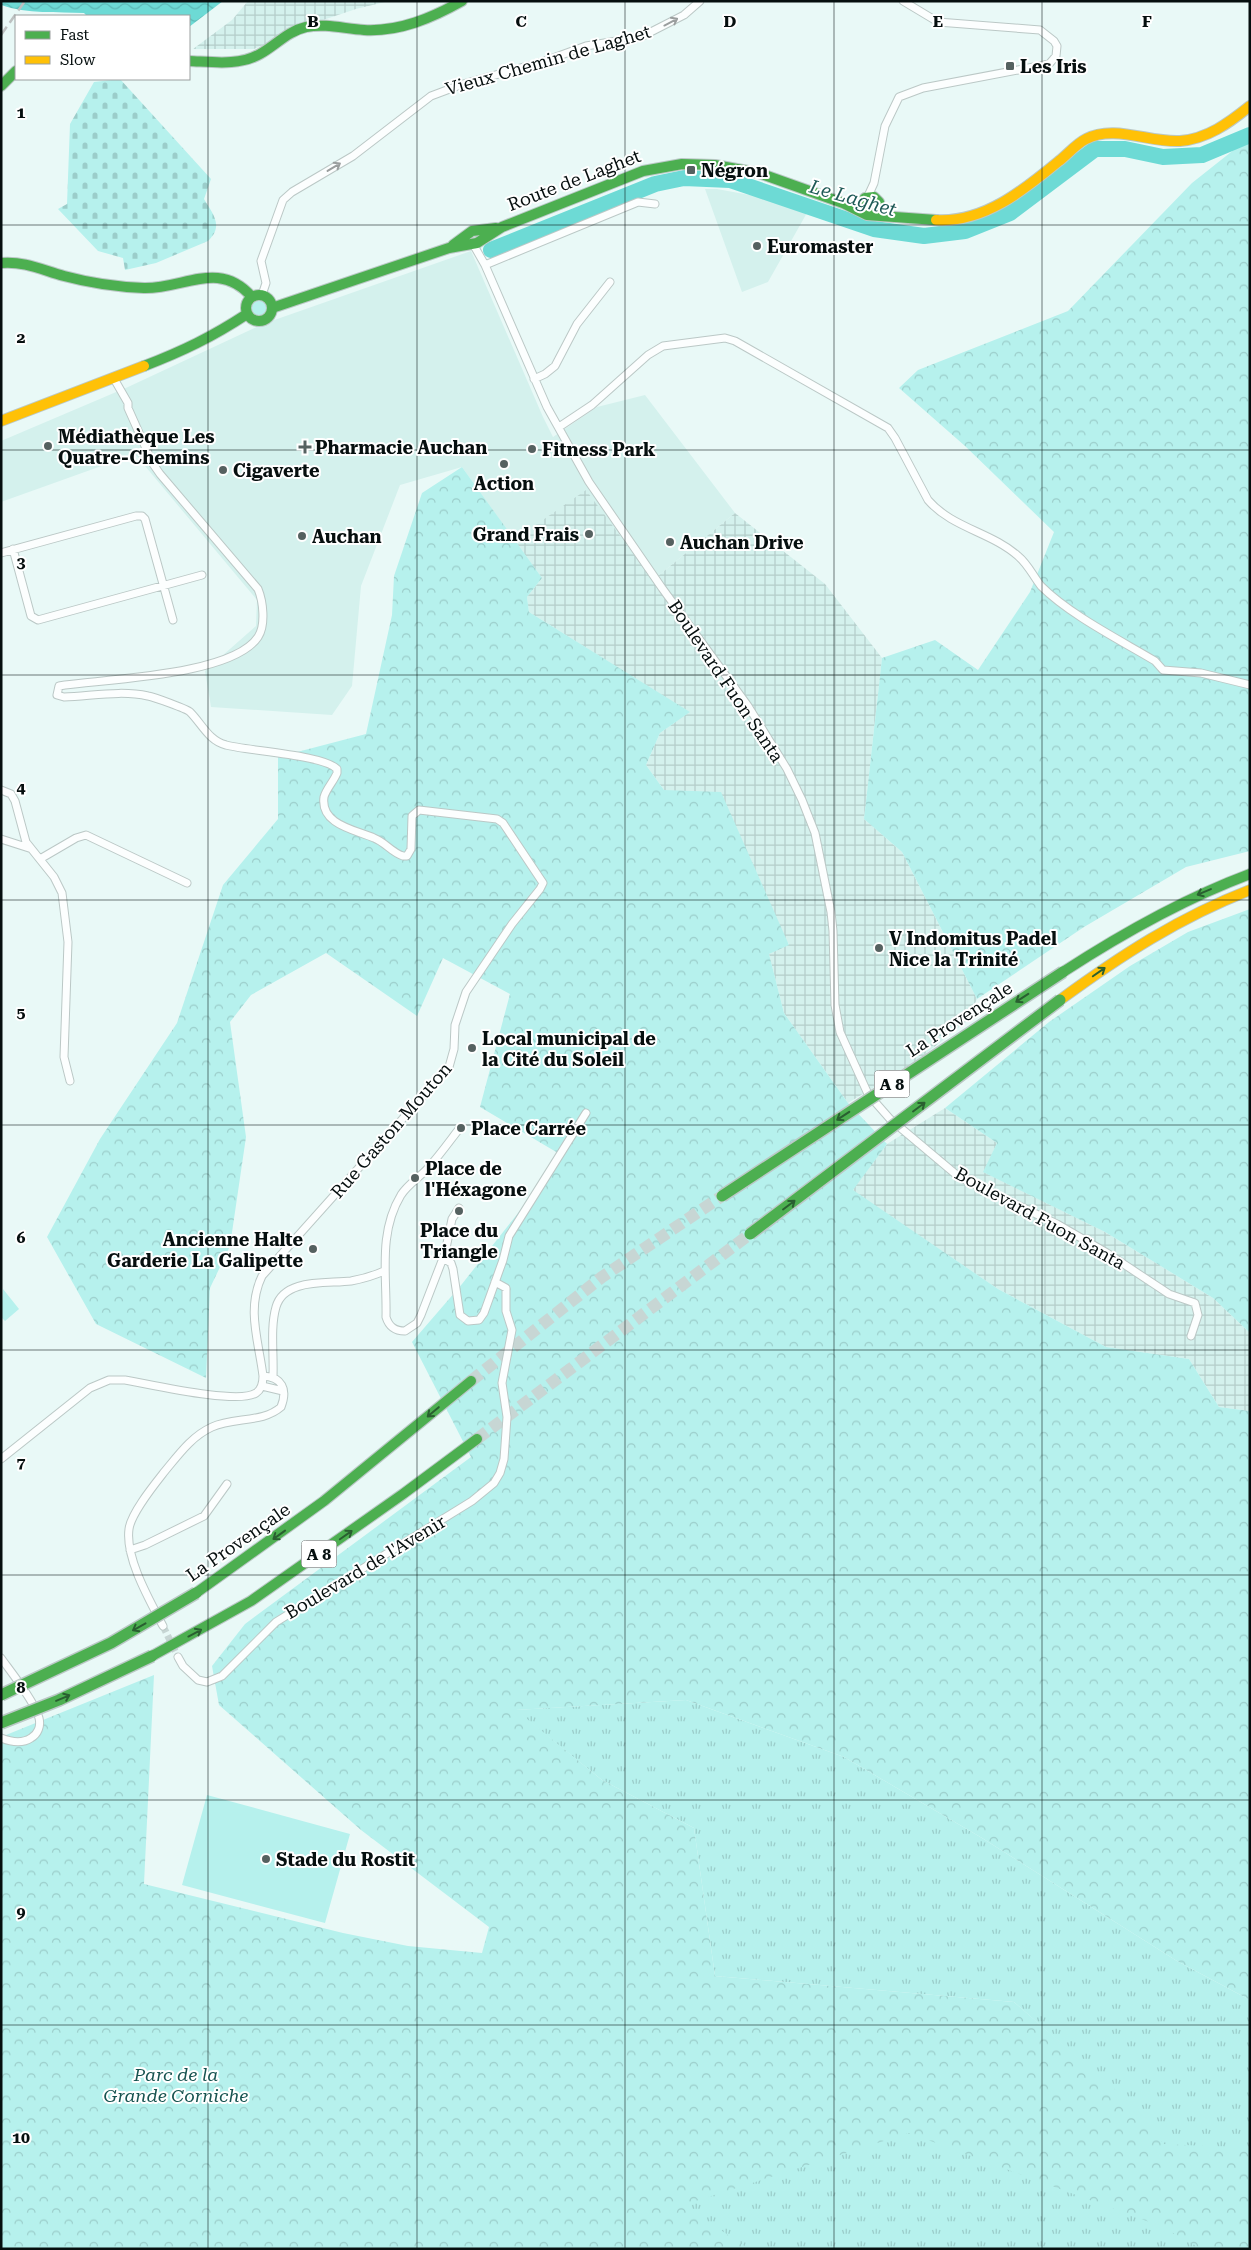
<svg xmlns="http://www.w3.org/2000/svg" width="1251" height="2250" font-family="'Roboto Serif',serif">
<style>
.built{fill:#d4f1ed}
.industrial{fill:url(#industrial-grid)}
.grass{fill:url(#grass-tufts)}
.forest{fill:url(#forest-crowns)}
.cemetery{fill:url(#cemetery-stones)}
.pitch{fill:#b6f1ed}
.water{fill:url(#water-waves)}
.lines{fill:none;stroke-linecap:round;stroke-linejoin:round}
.river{stroke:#6ddad5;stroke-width:16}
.street-tunnel{stroke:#c7d6d4;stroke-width:7;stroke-dasharray:7 3.5;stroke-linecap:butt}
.highway-tunnel{stroke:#c7d6d4;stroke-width:12;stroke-dasharray:12 6;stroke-linecap:butt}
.street-casing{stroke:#bbc8c6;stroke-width:9}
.fast-casing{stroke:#bbc8c6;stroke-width:12}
.slow-casing{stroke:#bbc8c6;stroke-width:12}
.street{stroke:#fcfefe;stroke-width:7}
.fast{stroke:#4caf50;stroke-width:10}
.slow{stroke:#ffc107;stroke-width:10}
.rail{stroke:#bdc1c1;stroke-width:2.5;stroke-dasharray:10 5;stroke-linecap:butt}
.fast-bridge-casing{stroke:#bbc8c6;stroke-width:14;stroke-linecap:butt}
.fast-bridge{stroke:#4caf50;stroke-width:11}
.oneway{stroke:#9a9e9e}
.oneway2{stroke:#295f30}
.grid{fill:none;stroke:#060f0f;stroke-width:1;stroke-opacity:0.55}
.poi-dot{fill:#556160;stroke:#fff;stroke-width:2}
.labels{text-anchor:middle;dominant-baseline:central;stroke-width:4;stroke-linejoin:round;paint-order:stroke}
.shield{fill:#fff;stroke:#515757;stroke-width:1}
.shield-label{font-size:16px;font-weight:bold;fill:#060f0f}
.street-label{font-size:18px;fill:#060f0f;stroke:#fff}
.poi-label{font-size:18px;font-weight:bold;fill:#060f0f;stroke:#fff;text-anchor:start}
.park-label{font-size:18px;font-style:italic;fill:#165350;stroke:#fff}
.water-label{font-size:19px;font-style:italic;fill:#1f5a57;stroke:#fff}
.grid-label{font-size:16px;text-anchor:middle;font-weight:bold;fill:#060f0f;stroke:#fff;stroke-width:4;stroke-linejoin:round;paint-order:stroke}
</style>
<defs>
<pattern id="industrial-grid" width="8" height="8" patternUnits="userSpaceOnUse" patternTransform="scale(1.25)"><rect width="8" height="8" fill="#d4f1ed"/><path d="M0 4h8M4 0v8" fill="none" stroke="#b4cdca"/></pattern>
<pattern id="grass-tufts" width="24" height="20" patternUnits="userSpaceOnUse" patternTransform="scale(1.25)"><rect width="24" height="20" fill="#b6f1ed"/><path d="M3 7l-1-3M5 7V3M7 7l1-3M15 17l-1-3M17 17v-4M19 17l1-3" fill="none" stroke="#9bcdca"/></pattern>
<pattern id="forest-crowns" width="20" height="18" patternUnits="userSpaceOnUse" patternTransform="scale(1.25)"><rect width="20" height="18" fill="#b6f1ed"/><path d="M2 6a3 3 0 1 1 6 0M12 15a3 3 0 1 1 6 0" fill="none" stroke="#9bcdca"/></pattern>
<pattern id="cemetery-stones" width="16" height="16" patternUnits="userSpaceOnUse" patternTransform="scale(1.25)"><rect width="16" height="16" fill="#b6f1ed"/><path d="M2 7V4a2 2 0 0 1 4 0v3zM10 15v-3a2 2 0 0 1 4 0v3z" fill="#9bcdca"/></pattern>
<pattern id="water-waves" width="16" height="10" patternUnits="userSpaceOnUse" patternTransform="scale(1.25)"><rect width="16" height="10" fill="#6ddad5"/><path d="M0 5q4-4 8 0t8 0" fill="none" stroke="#5dbab6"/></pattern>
</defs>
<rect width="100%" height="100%" fill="#e9f9f7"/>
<!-- built -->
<path class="built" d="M717,189L755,196L808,211L768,282L742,292L705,189Z
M471,251L543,417L553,437L597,407L645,395L735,513L653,580L586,491L514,540L462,467L400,485L361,586L352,686L332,715L211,707L205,671L256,626L257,600L135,454L1,502V441L128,387L263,324Z"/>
<!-- industrial -->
<path class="industrial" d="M248,1H389L356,9L320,21L254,49H193L232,20Z
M586,490L653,580L735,513L825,584L882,658L864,819L902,852L977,999L967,1021L914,1063L848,1103L784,1013L769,954L789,944L664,790L646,765L660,733L689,712L529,612L527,597L542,578L514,540Z
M945,1108L997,1143L984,1172L1105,1232L1213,1298L1250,1333V1411L1219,1407L1189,1359L1106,1347L998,1289L852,1190L887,1144Z"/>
<!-- grass -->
<path class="grass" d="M250 308a9 9 0 1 1 18 0a9 9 0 1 1-18 0Z
M686,1700L844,1757L982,1838L1177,1961L1250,2000V2249H1V2076L1096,2074L1014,2002L715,1976L694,1828L602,1780L515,1710Z"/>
<!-- forest -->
<path class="forest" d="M1250,137V851L1186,867L1084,927L977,999L902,852L864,819L882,658L935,640L978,670L1030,592L1054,532L965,446L899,388L918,370L1068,311L1192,183Z
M462,467L542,578L527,597L529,612L690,712L660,733L646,765L664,790L721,792L789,945L769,954L784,1013L848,1103L887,1144L853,1190L998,1289L1106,1347L1189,1359L1219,1407L1250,1411V2000L1177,1961L982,1838L844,1757L686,1700L516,1710L602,1780L694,1828L715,1976L1014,2002L1125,2098L1164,2144L1250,2148V2249H1202L1160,2226L909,2133L683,2205L749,2249H1V1737L154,1675L144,1884L343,1933L408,1946L482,1953L489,1927L361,1830L219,1705L212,1666L245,1624L471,1457L412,1342L462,1284L563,1156L480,1107L510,994L443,958L417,1016L326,953L251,995L230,1022L246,1137L230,1246L210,1288L206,1378L96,1324L47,1237L100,1139L177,1023L223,885L278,819V757L366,734L392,615L394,576L422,493Z
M1250,909V1333L1213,1298L1105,1232L983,1172L997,1143L945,1108L1049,1022L1130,966L1188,932Z"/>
<!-- cemetery -->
<path class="cemetery" d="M120,79L211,179L204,199C213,214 224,226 208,241L156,263L125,270L123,258L98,251L58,209L67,204L70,124L94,82Z"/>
<!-- pitch -->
<path class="pitch" d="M3,1289L19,1309L5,1321L1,1317Z
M207,1795L350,1834L325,1923L182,1885Z"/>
<!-- water -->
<path class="water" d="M1,1H223L189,27V16H87L84,13C58,12 27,14 1,5Z"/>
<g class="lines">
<!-- river -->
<path class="river" d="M491,250L655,184L684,178L730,180L874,229L924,236L965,231L1010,213L1095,149H1125L1163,157L1202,155L1250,135"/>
<!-- street-tunnel -->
<path class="street-tunnel" d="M163,1626L178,1657"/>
<!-- highway-tunnel -->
<path class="highway-tunnel" d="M471,1381L602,1277L722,1196
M477,1439L750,1234"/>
<!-- street casing -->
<g class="street-casing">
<path id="street" d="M868,196L874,183L885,126L899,97L923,88L1044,65L1050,63L1056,56L1057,46L1054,41L1040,30L938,22L903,1
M473,244L485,265L547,407L589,482L662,588L748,706L787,769L802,800L815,833L831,912L833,931L835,1005L840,1032L868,1094L890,1119L959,1177L1057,1224L1107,1253L1169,1294L1195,1303L1198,1315L1191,1336
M485,265L638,202L655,204
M262,295L266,283L261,261L283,200L292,192L353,156L431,96L463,84L542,62L586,46L641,37L684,15L700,1
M534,379L545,374L555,366L577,324L610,282
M559,427L592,405L648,355L663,346L725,338L735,341L888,428L895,438L928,500C952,528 991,532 1018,556C1028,564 1033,576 1041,586C1070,615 1120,640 1155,661L1163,670L1201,673L1250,685
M153,464L161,461
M13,549L31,616L38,620L202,575
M1,553L136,516H142L145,519L173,620
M1,790L11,794L15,801L26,842L54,877L62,893L68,942L64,1057L70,1081
M1,839L29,848
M40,859L76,838L86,835L187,883
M459,1208L452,1219L445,1253L421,1315L417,1323L405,1331C395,1331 389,1327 386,1317C387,1276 378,1233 401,1195C408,1184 419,1178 428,1168C439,1156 449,1142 459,1129
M443,1258L451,1263L453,1269L460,1315L468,1321L479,1320L484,1313L503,1260L509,1236L586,1113
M273,1376C274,1354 270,1328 276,1307C284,1278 327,1284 351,1281C362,1279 373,1276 384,1271
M262,1386L283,1391
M1,1459L90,1388L109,1380H125C149,1384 238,1405 256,1393C262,1389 263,1383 263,1376C259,1342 246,1309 262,1276L449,1067L454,1049L455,1025L466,992L512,924L540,889L543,883L503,823L497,819L419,810L412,816L411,849L407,856H403C392,853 385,842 374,838C356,830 320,825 324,797C326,789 334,781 337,773V769C324,755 248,751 226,745C209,741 202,724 190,712C187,709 154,697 148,696C121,690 92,696 64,697L57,695L59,686L65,685C109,679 233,675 258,637C266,625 263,601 258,589L160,474L153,464L128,408V403L113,377
M130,1550L145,1545L204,1516L227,1484
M163,1626C150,1601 125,1558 129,1529C131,1513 154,1485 165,1471C179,1454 192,1436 212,1427C234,1417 263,1423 281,1407C288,1389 282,1377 263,1376
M178,1657L183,1666L198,1680L207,1682L222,1676L276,1622L472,1501L494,1483L500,1473L504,1459L507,1417L502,1383L512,1330L506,1311V1288L495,1282
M1,1658C11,1672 35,1702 39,1718C41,1726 38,1734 31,1738C22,1744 11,1742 1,1738"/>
</g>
<!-- fast casing -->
<g class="fast-casing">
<path id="fast" d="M189,61C213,62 239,66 260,54C276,45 288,31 306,27C326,23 345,29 364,30C399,32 432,18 462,1
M1,86L16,71
M862,212L861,202L865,198L874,197L879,202L880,206L875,215
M453,245L472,231L496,228
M1,263C25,261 42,270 64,276C90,283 118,287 144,288C184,289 219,259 252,297
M246 308a13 13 0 1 1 26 0a13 13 0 1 1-26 0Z
M272,308L449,248L477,243L502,227L643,171L682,164L715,165L759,173L843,203L867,215L936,220
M144,366C183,351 212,337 247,314
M1063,972C1123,933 1183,899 1250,874
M196,1593L324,1501L471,1381
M152,1656L251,1601L403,1494L477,1439"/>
</g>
<!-- slow casing -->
<g class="slow-casing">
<path id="slow" d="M936,220C984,223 1024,190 1059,161C1068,154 1076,144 1086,139C1114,124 1150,143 1180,141C1207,139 1229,123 1250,106
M1,421L144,366
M1060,1000C1120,956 1180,917 1250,890"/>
</g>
<!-- street -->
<use href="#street" class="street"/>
<!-- fast -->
<use href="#fast" class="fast"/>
<!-- slow -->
<use href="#slow" class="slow"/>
<!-- rail -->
<path class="rail" d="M1,35L25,1"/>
<!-- fast-bridge casing -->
<g class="fast-bridge-casing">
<path id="fast-bridge" d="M722,1196L1063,972
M750,1234L1060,1000
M1,1695L111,1643L196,1593
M1,1723L59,1700L152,1656"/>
</g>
<!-- fast-bridge -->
<use href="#fast-bridge" class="fast-bridge"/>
</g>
<!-- one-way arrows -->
<defs><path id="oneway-shaft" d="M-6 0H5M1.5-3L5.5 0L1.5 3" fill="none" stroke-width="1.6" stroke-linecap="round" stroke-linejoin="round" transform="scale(1.25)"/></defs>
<g class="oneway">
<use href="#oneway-shaft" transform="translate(671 22) rotate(-28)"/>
<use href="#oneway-shaft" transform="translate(334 167) rotate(-31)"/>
</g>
<g class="oneway2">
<use href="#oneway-shaft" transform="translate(1204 892) rotate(157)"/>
<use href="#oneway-shaft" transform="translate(1099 972) rotate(-35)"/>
<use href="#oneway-shaft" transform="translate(1022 998) rotate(147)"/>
<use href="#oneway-shaft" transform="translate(919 1107) rotate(-37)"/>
<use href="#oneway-shaft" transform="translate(843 1116) rotate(147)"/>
<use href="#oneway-shaft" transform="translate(789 1205) rotate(-37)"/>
<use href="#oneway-shaft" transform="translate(433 1412) rotate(140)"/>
<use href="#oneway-shaft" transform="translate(279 1535) rotate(144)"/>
<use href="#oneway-shaft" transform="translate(346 1535) rotate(-35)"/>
<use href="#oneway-shaft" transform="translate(139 1627) rotate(151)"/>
<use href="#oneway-shaft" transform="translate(195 1633) rotate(-28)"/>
<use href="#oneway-shaft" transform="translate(63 1698) rotate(-23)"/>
</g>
<!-- grid -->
<path class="grid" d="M208,1V2249M417,1V2249M625,1V2249M834,1V2249M1042,1V2249M1,225H1250M1,450H1250M1,675H1250M1,900H1250M1,1125H1250M1,1350H1250M1,1575H1250M1,1800H1250M1,2025H1250"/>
<!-- markers -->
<g class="poi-dot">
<rect x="1005" y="61" width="10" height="10" rx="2.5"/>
<rect x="686" y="165" width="10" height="10" rx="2.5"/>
<circle cx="757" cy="246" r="5"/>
<circle cx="48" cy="446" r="5"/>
<path d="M302.5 439.5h5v5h5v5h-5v5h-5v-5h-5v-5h5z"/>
<circle cx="532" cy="449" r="5"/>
<circle cx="504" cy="464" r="5"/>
<circle cx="223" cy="470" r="5"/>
<circle cx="589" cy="534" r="5"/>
<circle cx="302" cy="536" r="5"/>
<circle cx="670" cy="542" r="5"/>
<circle cx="879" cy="948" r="5"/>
<circle cx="472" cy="1048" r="5"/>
<circle cx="461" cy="1128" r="5"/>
<circle cx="415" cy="1178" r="5"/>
<circle cx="459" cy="1211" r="5"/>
<circle cx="313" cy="1249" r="5"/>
<circle cx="266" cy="1859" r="5"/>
</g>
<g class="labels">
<!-- shield labels -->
<g class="shield">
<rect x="874.5" y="1070.5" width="35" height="27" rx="4"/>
<rect x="301.5" y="1540.5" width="35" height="27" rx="4"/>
</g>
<g class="shield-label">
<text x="892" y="1084">A 8</text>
<text x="319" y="1554">A 8</text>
</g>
<!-- street labels -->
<g class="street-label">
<text transform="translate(548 60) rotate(-16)">Vieux Chemin de Laghet</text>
<text transform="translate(574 180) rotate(-21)">Route de Laghet</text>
<text transform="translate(726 681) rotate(56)">Boulevard Fuon Santa</text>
<text transform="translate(959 1019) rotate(-33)">La Provençale</text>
<text transform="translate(391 1130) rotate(-49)">Rue Gaston Mouton</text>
<text transform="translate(1040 1218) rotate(29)">Boulevard Fuon Santa</text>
<text transform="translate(238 1542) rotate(-35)">La Provençale</text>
<text transform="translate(365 1567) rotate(-31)">Boulevard de l'Avenir</text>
</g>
<!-- poi labels -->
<g class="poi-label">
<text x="1020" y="66">Les Iris</text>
<text x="701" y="170">Négron</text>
<text x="767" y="246">Euromaster</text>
<text x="58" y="436">Médiathèque Les<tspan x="58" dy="21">Quatre-Chemins</tspan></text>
<text x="315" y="447">Pharmacie Auchan</text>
<text x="542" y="449">Fitness Park</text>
<text x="233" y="470">Cigaverte</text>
<text x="504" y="483" text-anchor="middle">Action</text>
<text x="579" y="534" text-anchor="end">Grand Frais</text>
<text x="312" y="536">Auchan</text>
<text x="680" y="542">Auchan Drive</text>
<text x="889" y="938">V Indomitus Padel<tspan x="889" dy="21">Nice la Trinité</tspan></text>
<text x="482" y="1038">Local municipal de<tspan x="482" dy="21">la Cité du Soleil</tspan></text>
<text x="471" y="1128">Place Carrée</text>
<text x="425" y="1168">Place de<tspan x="425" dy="21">l'Héxagone</tspan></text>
<text x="459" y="1230" text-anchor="middle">Place du<tspan x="459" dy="21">Triangle</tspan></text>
<text x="303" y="1239" text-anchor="end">Ancienne Halte<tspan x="303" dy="21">Garderie La Galipette</tspan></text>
<text x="276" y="1859">Stade du Rostit</text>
</g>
<!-- park labels -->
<g class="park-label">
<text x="176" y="2074">Parc de la<tspan x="176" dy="21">Grande Corniche</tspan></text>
</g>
<!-- water labels -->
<g class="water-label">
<text transform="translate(853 198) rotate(16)">Le Laghet</text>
</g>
</g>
<g class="grid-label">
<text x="313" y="27">B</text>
<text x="521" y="27">C</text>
<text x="730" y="27">D</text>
<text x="938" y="27">E</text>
<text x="1147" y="27">F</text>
<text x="21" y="118">1</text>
<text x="21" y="343">2</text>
<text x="21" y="568">3</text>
<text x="21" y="793">4</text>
<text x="21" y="1018">5</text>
<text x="21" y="1243">6</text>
<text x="21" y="1468">7</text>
<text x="21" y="1693">8</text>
<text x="21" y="1918">9</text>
<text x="21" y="2143">10</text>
</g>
<!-- border -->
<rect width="1251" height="2250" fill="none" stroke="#060f0f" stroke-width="5"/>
<!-- legend -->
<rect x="15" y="15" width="175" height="65" fill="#ffffff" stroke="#9b9f9f"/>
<rect x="25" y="31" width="25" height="8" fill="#4caf50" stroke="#9b9f9f"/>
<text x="60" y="40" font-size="15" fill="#060f0f">Fast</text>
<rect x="25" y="56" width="25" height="8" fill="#ffc107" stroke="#9b9f9f"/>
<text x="60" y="65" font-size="15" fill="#060f0f">Slow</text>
</svg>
